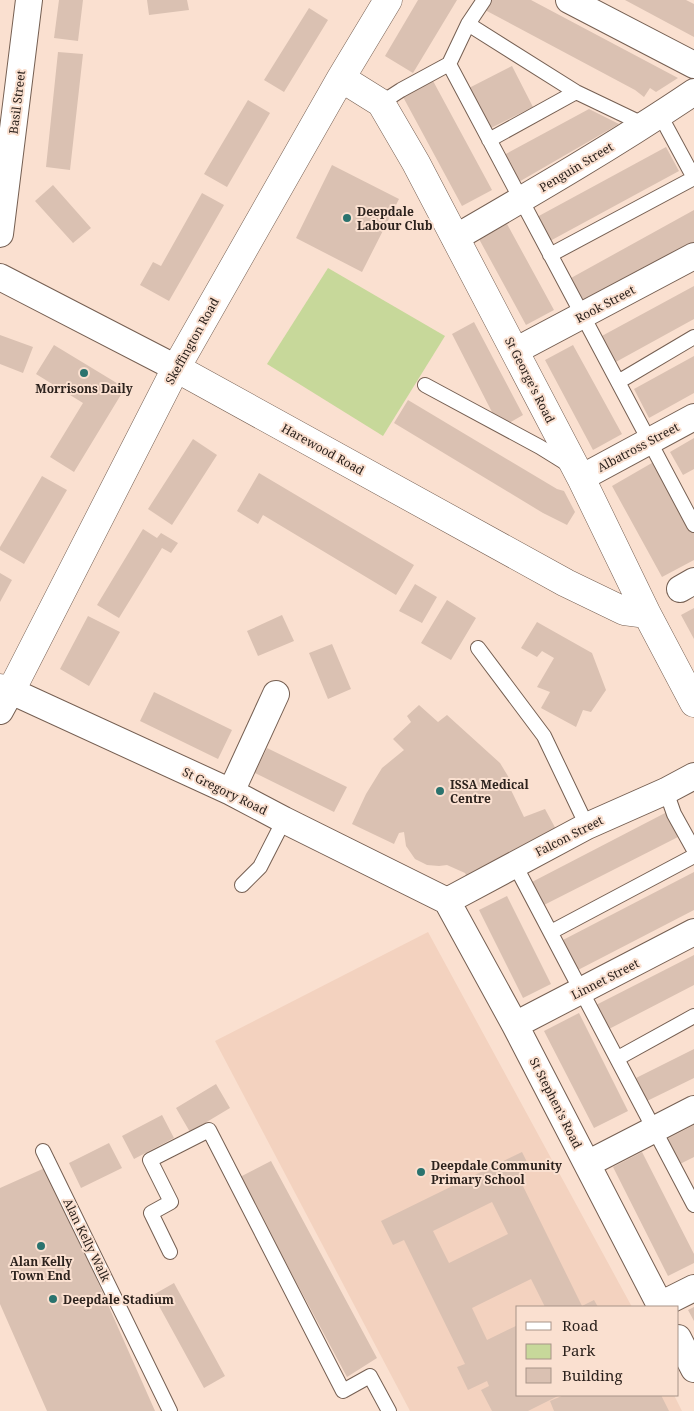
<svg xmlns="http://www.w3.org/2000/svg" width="694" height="1411" font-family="'Noto Serif',serif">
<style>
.built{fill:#f3d2bf}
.green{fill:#c7d89a}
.building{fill:#dac1b2;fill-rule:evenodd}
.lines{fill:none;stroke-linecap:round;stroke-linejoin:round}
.lane-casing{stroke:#755f52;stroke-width:16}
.street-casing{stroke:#755f52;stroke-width:28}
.secondary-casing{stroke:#755f52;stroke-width:29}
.lane{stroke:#fff;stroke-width:14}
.street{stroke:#fff;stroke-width:26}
.secondary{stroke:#fff;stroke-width:28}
.poi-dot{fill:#2a736e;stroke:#fae0d0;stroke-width:2}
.labels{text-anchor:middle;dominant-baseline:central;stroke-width:4;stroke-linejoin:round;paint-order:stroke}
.street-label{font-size:12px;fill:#2c221d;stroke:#fae0d0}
.poi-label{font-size:12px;font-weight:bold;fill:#2c221d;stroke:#fae0d0;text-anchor:start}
</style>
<rect width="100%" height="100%" fill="#fae0d0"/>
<!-- built -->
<path class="built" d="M428,932L632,1307H518V1395H674L682,1411H410L215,1041Z"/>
<!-- green -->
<path class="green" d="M328,268L445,336L383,436L267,364Z"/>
<!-- building -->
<path class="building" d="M59,0H83L78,41L54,38Z
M147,0H187L189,10L149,15Z
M418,0H457L413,73L385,56Z
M491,0H531L678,78L656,92L650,88L644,97L635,90L485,10Z
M625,0H686L694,4V37Z
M309,8L328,20L284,92L264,80Z
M58,52L83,54L70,170L46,167Z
M512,66L533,107L489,129L467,89Z
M432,79L492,190L462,206L402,95Z
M248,100L270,113L227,187L204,174Z
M589,109L619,124L517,183L504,155Z
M666,147L679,171L550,241L537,217Z
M332,165L399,199L362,272L296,238Z
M53,185L91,228L73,243L35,201Z
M202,193L224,205L169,301L140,285L153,262L161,266Z
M694,210V243L584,304L571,278Z
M507,224L554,310L526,325L479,239Z
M694,286V319L614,363L600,337Z
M474,322L523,415L509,423L494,416L452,334Z
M0,335L33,347L23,373L0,364Z
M54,345L125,388L74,472L50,457L83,403L36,374Z
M573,345L622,434L593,450L545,360Z
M694,356V393L649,418L634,389Z
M408,400L557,489L564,491L575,512L567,525L543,513L394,423Z
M694,438V469L683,475L670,452Z
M193,439L217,455L172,525L148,509Z
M657,460L694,529V560L662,577L612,486Z
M259,473L414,565L396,595L263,515L258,524L237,511Z
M42,476L67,490L24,564L0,550V547Z
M143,529L157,538L161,533L178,543L171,553L162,548L119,618L97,605Z
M0,573L12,580L0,602Z
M415,584L437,597L422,623L399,611Z
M447,600L476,618L451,660L421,643Z
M694,608V639L681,615Z
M282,615L294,641L258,656L247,631Z
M88,616L120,632L89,686L60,669Z
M537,622L592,653L606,690L591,712L583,710L576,727L541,708L550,692L537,687L554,658L542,651L537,657L521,648Z
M332,644L351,689L328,699L309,653Z
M154,692L232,730L218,759L140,721Z
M419,705L438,722L447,715L500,763L514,786L510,788L524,817L545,809L558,833L469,881L465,873L447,865L439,866L427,865L415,859L406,846L404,832L399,833L394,844L352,824L366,794L382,768L404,750L393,739L411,722L407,716Z
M267,748L347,787L334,812L255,773Z
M667,812L680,836L544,905L532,882Z
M694,872V910L578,970L563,940Z
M507,896L551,984L523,998L479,910Z
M694,955V985L609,1029L596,1005Z
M579,1013L628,1111L594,1128L544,1031Z
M694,1049V1078L647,1101L636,1078Z
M216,1084L230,1108L190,1132L176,1108Z
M162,1115L174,1138L134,1159L122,1136Z
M694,1125V1157L680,1164L667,1139Z
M109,1143L122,1168L81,1188L69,1163Z
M522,1152L531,1170L518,1176L582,1306L594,1300L598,1307H545L531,1279L472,1308L487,1340L518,1325V1395H560L528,1411H492L481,1390L489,1386L487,1381L468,1390L457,1367L465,1364L404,1240L393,1245L381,1221ZM492,1202L508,1234L449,1263L433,1231Z
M642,1152L694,1254V1263L668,1276L613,1167Z
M271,1161L377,1358L347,1377L240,1177Z
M47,1167L155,1411H47L0,1304V1188Z
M174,1283L225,1376L204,1388L153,1295Z
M694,1307V1321L688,1310Z
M564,1395H661L669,1411H554L550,1401Z"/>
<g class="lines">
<!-- lane casing -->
<g class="lane-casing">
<path id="lane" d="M468,24L576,92L645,125
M449,64L694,525
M381,103L401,90L449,64L468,24L484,0
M489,140L576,92
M550,255L694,178L660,115
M618,382L694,337
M425,385L540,447L569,465
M478,648L544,736L587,826
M666,791L674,814L694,850
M515,865L694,1205
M242,885L260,867L284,820
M551,932L694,856
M618,1058L694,1016
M43,1151L170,1411
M170,1252L151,1213L171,1202L150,1160L209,1130L343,1391L370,1376L389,1411"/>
</g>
<!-- street casing -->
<g class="street-casing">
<path id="street" d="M569,0L694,65
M0,234L29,0
M455,238C536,191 617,144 694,92
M0,277L176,368
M515,351L694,256
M581,478L694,417
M680,589L694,581
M0,711L11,691L231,792L284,820L447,901
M231,792L276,694
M447,901L515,1025L661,1307
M447,901L587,826L666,791L694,776
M515,1025L694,932
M587,1164L694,1109
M660,1305L694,1288
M678,1338L694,1369"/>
</g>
<!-- secondary casing -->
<g class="secondary-casing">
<path id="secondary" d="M341,78L381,103L416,163L581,478L647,614L694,703
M176,368L566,583L624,611L647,614
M0,688L11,691L176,368L341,78L388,0"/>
</g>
<!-- lane -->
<use href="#lane" class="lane"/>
<!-- street -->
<use href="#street" class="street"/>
<!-- secondary -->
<use href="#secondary" class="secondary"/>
</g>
<!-- markers -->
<g class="poi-dot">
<circle cx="347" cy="218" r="5"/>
<circle cx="84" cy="373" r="5"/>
<circle cx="440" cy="791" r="5"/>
<circle cx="421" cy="1172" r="5"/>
<circle cx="41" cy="1246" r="5"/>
<circle cx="53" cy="1299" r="5"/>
</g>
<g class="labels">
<!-- street labels -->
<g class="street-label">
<text transform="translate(17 102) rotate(-83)">Basil Street</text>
<text transform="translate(576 167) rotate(-31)">Penguin Street</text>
<text transform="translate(605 304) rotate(-28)">Rook Street</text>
<text transform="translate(192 341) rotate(-61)">Skeffington Road</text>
<text transform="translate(530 380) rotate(63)">St George's Road</text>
<text transform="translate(638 447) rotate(-28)">Albatross Street</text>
<text transform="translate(323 449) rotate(29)">Harewood Road</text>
<text transform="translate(225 791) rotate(26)">St Gregory Road</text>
<text transform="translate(569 836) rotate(-27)">Falcon Street</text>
<text transform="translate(605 979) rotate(-27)">Linnet Street</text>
<text transform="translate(556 1103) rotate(63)">St Stephen's Road</text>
<text transform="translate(87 1240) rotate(64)">Alan Kelly Walk</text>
</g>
<!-- poi labels -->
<g class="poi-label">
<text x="357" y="211">Deepdale<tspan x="357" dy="14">Labour Club</tspan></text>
<text x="84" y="388" text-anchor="middle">Morrisons Daily</text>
<text x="450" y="784">ISSA Medical<tspan x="450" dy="14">Centre</tspan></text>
<text x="431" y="1165">Deepdale Community<tspan x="431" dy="14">Primary School</tspan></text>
<text x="41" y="1261" text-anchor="middle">Alan Kelly<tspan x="41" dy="14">Town End</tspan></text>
<text x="63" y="1299">Deepdale Stadium</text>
</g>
</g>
<!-- legend -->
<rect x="516" y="1306" width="162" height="90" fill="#fae0d0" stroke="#a89488"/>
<rect x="526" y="1322" width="25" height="8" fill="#ffffff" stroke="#a89488"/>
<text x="562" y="1331" font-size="15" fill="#2c221d">Road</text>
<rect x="526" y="1344" width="25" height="15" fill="#c7d89a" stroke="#a89488"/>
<text x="562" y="1356" font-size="15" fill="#2c221d">Park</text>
<rect x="526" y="1368" width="25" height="15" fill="#dac1b2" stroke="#a89488"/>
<text x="562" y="1381" font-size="15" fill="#2c221d">Building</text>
</svg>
